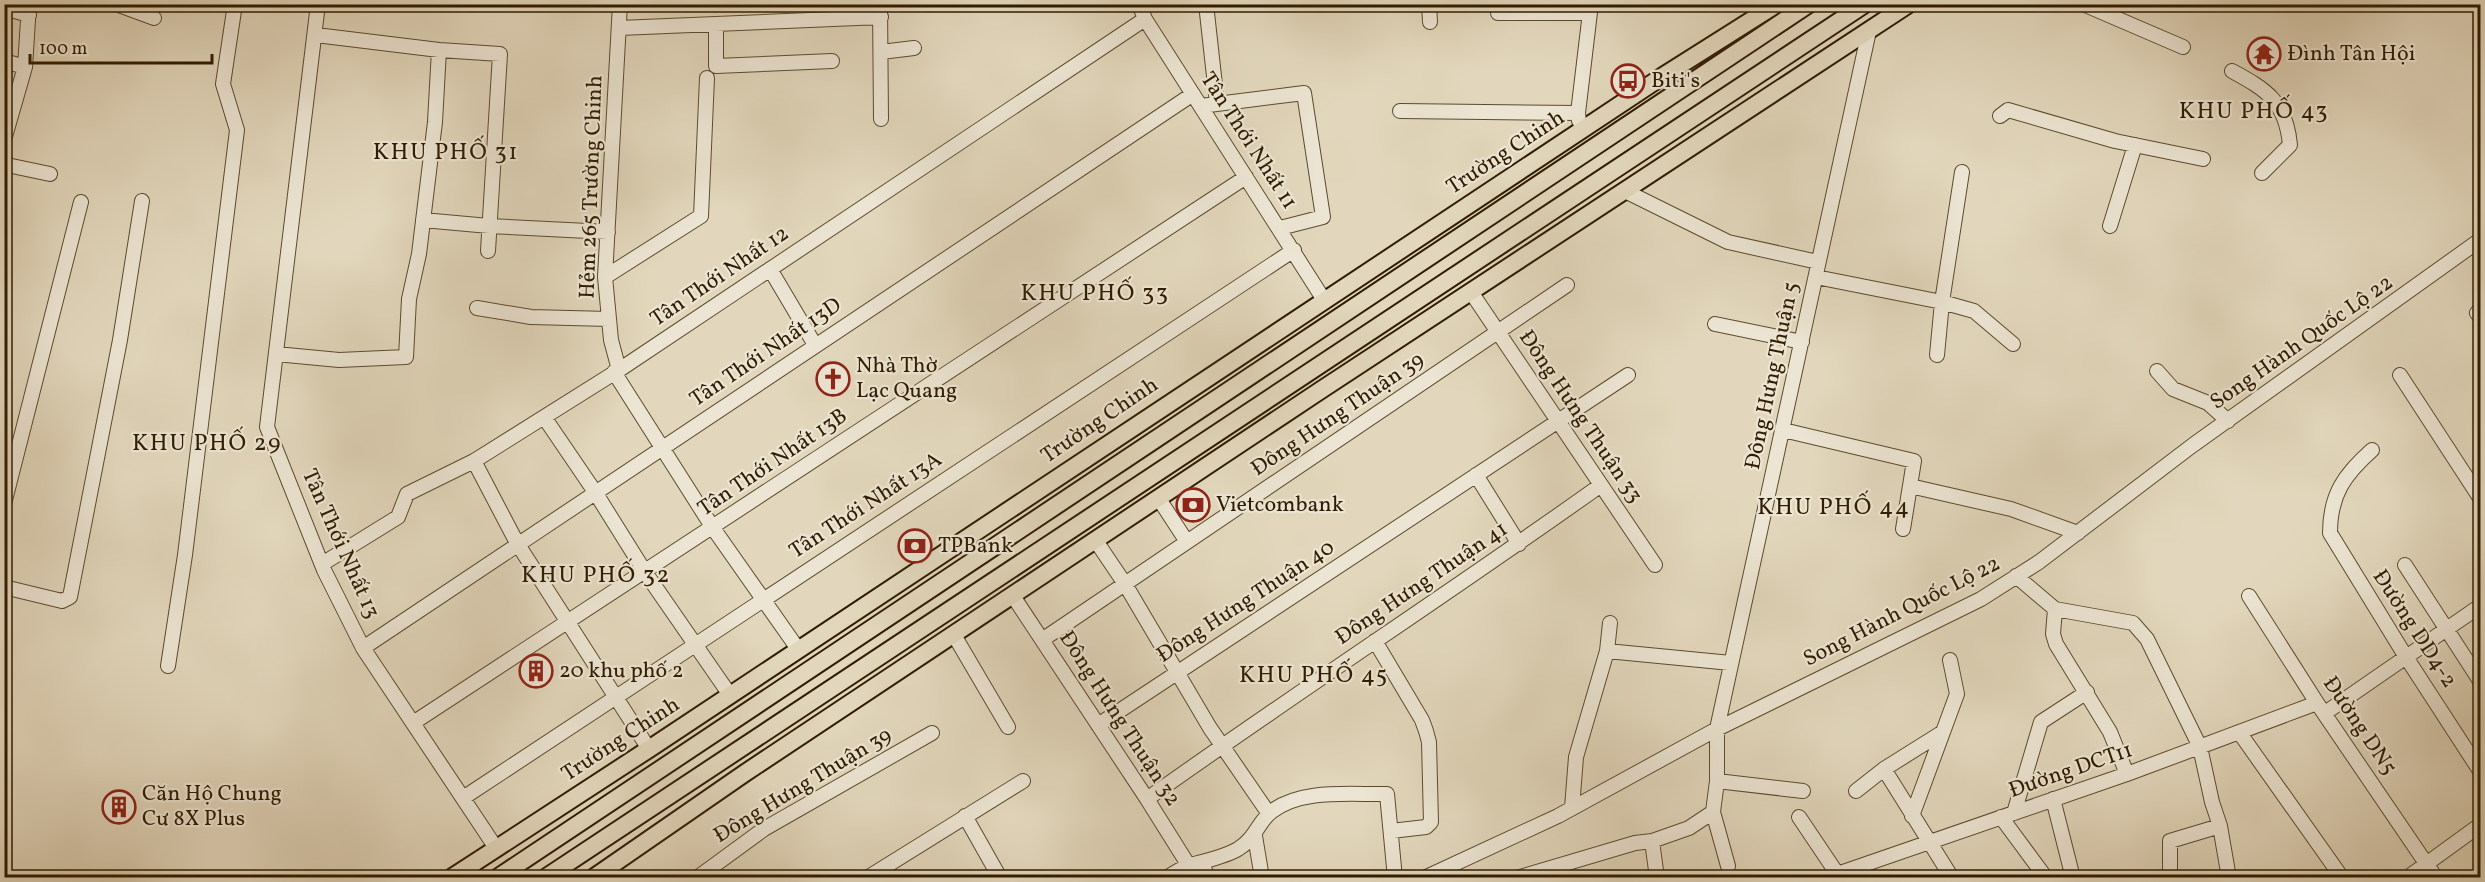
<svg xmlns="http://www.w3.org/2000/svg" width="2485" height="882" font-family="Vollkorn,serif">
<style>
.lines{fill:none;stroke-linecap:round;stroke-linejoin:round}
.minor-casing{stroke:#5c4b2f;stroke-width:16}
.major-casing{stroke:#301c00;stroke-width:20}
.minor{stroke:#ece5d3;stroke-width:14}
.major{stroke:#e2d7bc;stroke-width:16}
.labels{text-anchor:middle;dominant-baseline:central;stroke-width:4.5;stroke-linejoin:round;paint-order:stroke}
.poi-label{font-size:22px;fill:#301c00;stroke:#ece5d3;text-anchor:start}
.street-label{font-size:22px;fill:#301c00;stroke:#ece5d3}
.neighbourhood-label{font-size:24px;letter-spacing:1.5px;fill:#301c00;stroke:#ece5d3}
</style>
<rect width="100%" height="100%" fill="#e2d7bc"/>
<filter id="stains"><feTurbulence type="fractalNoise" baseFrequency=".00333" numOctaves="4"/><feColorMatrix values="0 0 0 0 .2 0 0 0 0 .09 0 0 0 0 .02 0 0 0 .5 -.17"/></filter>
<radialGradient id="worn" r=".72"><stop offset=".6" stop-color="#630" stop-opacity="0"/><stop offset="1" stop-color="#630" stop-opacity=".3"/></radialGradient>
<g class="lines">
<!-- minor casing -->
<g class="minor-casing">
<path id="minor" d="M116,4L154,18
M318,4L267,427L324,570L363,648L496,848
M880,4L881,119
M1139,4L1145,19L1324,300
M1206,4L1217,103
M1429,4L1430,22
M2083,4L2183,47
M4,8L29,15
M1498,13H1589
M716,24V66L832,61
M619,28L881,17
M316,35L439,50L500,54L488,251
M881,52L914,48
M4,61L25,67
M2232,71C2267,90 2286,102 2290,145L2262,173
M1201,106L1304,93L1323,217L1280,228
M1400,111L1578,113
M2000,116L2008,110L2115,141L2203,159
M1579,121L1578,113L1591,4
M4,140L25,67L29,4
M4,162L7,165L50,174
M1962,172L1942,302L1974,311L2013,344
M1625,191L1728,242L1818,262
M423,220L489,226L608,232
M2110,226L2135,145
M770,269L815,345
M605,277L701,216L707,78
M1816,277L1942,302L1937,355
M1471,292L1655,565
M477,308L531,317L609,319
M2480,309L2477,313L2480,317
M1715,324L1802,342
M276,354L339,360L406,357L409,299L419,254L435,122L439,50
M619,370L611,340L605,277L620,4
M2157,371L2173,389L2208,403L2228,421
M614,372L713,528L798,649
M2400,375L2480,498
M544,417L595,492L645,572L730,695
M1783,430L1914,461L1903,529
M2372,450C2345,474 2330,494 2330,533L2406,657L2480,771
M474,461L517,543L649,749
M1476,475L1519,544
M1910,486L2011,509L2078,533
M1159,499L1187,542
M4,504L81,202
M1096,541L1125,584L1210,728L1269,814
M322,564L398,517L407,494L474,461L619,370L1145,19
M2405,565L2480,681
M2016,576L2055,609L2133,623L2147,639L2200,747L2212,802L2220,826L2170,841V878
M4,587L62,601L70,597L120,340L142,201
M1013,596L1147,799L1189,866
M2249,596L2317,703L2436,878
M2055,609L2053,634L2056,644L2110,732L2127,774
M954,635L1008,727
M1042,640L1567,285
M1375,641L1422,720L1426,731L1429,742L1431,822L1426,827L1391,831
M363,648L1193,94
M1607,651L1731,663
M168,666L185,555L237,130L223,84L235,4
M2325,713L2480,606
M413,723L1246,177
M1098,725L1628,375
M2239,732L2338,872
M1884,769L1952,878
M1717,781L1803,791
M1856,791L1884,769L1943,732
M463,798L1294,250
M1147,799C1297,692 1451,592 1601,485
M2053,799L2073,878
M1572,808L1576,757L1607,651L1610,623
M1713,812L1728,866
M2014,813L2041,722L2087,692
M965,816L1000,878
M1912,816L1957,694L1950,660
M1799,817L1840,878
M2001,817L2046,878
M2220,826L2229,878
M1255,836L1262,878
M1202,863L1208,878
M1837,874L2127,774L2317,703
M697,878L764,829L932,733
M867,878L1023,781
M1166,878C1174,873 1182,868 1190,865C1206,861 1224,857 1238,849C1256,838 1258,822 1271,812C1301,788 1351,795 1387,794L1395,878
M1424,878L1558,816L1717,729L1981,599L2039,562L2193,445L2480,240
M1517,878L1635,843L1652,841
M1657,878L1652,841L1689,828L1713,812L1717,781V729L1869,31
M2407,878L2480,825"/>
</g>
<!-- major casing -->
<g class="major-casing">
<path id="major" d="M451,878L649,749L1663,76L1777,4
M497,878L1809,4
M545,878L1865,4
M593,878L745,773L1321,390L1909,4"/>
</g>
<!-- minor -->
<use href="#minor" class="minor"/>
<!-- major -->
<use href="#major" class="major"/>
</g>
<!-- icons -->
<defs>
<g id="temple-ring" transform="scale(1.725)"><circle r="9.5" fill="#ece5d3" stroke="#8f2418" stroke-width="1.5"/><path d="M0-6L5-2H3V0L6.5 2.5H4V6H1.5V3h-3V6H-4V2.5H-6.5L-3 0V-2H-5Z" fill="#8f2418"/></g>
<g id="bus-ring" transform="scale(1.725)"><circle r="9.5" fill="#ece5d3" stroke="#8f2418" stroke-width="1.5"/><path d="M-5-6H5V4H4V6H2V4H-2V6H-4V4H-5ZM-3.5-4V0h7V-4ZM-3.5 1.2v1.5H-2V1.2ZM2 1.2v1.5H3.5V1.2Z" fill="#8f2418"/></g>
<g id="church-ring" transform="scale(1.725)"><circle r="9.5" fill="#ece5d3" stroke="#8f2418" stroke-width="1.5"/><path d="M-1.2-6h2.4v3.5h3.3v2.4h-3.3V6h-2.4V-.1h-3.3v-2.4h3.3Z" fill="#8f2418"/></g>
<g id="bank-ring" transform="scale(1.725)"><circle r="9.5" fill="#ece5d3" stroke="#8f2418" stroke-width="1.5"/><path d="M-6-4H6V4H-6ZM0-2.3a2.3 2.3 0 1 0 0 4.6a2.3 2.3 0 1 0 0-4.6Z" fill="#8f2418"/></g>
<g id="building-ring" transform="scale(1.725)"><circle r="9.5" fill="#ece5d3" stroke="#8f2418" stroke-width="1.5"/><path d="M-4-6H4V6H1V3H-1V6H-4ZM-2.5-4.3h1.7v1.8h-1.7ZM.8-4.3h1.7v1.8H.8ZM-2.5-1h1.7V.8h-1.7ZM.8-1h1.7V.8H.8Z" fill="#8f2418"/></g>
</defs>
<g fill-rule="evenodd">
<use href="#temple-ring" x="2264" y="54"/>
<use href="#bus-ring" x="1628" y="81"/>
<use href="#church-ring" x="833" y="379"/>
<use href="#bank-ring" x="1193" y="505"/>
<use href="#bank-ring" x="915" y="546"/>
<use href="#building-ring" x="536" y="671"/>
<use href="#building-ring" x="119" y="807"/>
</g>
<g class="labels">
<!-- poi labels -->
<g class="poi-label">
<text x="2287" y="54">Đình Tân Hội</text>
<text x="1651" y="81">Biti's</text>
<text x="856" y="366">Nhà Thờ<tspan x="856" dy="25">Lạc Quang</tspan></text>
<text x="1216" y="505">Vietcombank</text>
<text x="938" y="546">TPBank</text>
<text x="559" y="671">20 khu phố 2</text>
<text x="142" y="794">Căn Hộ Chung<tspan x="142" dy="25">Cư 8X Plus</tspan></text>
</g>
<!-- street labels -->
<g class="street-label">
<text transform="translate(1248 141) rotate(57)">Tân Thới Nhất 11</text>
<text transform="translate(1506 153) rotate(-33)">Trường Chinh</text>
<text transform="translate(592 187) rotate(-88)">Hẻm 265 Trường Chinh</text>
<text transform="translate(720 277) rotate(-34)">Tân Thới Nhất 12</text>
<text transform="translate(2302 343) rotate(-35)">Song Hành Quốc Lộ 22</text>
<text transform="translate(766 353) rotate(-34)">Tân Thới Nhất 13D</text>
<text transform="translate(1773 376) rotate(-78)">Đông Hưng Thuận 5</text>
<text transform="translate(1338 415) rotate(-34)">Đông Hưng Thuận 39</text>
<text transform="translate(1580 417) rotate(56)">Đông Hưng Thuận 33</text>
<text transform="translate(1100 421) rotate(-34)">Trường Chinh</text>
<text transform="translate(773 463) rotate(-34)">Tân Thới Nhất 13B</text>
<text transform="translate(866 506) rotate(-33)">Tân Thới Nhất 13A</text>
<text transform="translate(340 544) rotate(66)">Tân Thới Nhất 13</text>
<text transform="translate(1422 584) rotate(-34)">Đông Hưng Thuận 41</text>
<text transform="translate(1246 602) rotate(-33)">Đông Hưng Thuận 40</text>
<text transform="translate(1902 612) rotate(-27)">Song Hành Quốc Lộ 22</text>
<text transform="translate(2414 629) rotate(57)">Đường DD4-2</text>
<text transform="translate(1119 719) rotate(57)">Đông Hưng Thuận 32</text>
<text transform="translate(2359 726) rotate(56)">Đường DN5</text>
<text transform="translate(621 740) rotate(-33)">Trường Chinh</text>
<text transform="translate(2071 771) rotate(-19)">Đường DCT11</text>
<text transform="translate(803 786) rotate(-31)">Đông Hưng Thuận 39</text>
</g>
<!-- neighbourhood labels -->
<g class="neighbourhood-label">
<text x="2254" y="112">KHU PHỐ 43</text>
<text x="446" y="153">KHU PHỐ 31</text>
<text x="1095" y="294">KHU PHỐ 33</text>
<text x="207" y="444">KHU PHỐ 29</text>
<text x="1834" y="508">KHU PHỐ 44</text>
<text x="596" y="576">KHU PHỐ 32</text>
<text x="1314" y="676">KHU PHỐ 45</text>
</g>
</g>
<!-- margin -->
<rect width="2485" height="882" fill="none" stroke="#e2d7bc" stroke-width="24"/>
<rect x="6" y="6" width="2473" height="870" fill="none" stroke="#301c00" stroke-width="3"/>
<rect x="12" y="12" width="2461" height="858" fill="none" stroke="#301c00" stroke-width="1.5"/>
<!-- scale -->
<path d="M30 54v9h182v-9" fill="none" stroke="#301c00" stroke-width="3"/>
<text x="39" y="54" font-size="18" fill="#301c00" stroke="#ece5d3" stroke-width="4.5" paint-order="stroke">100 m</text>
<rect width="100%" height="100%" filter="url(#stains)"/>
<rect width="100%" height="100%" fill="url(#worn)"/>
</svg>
